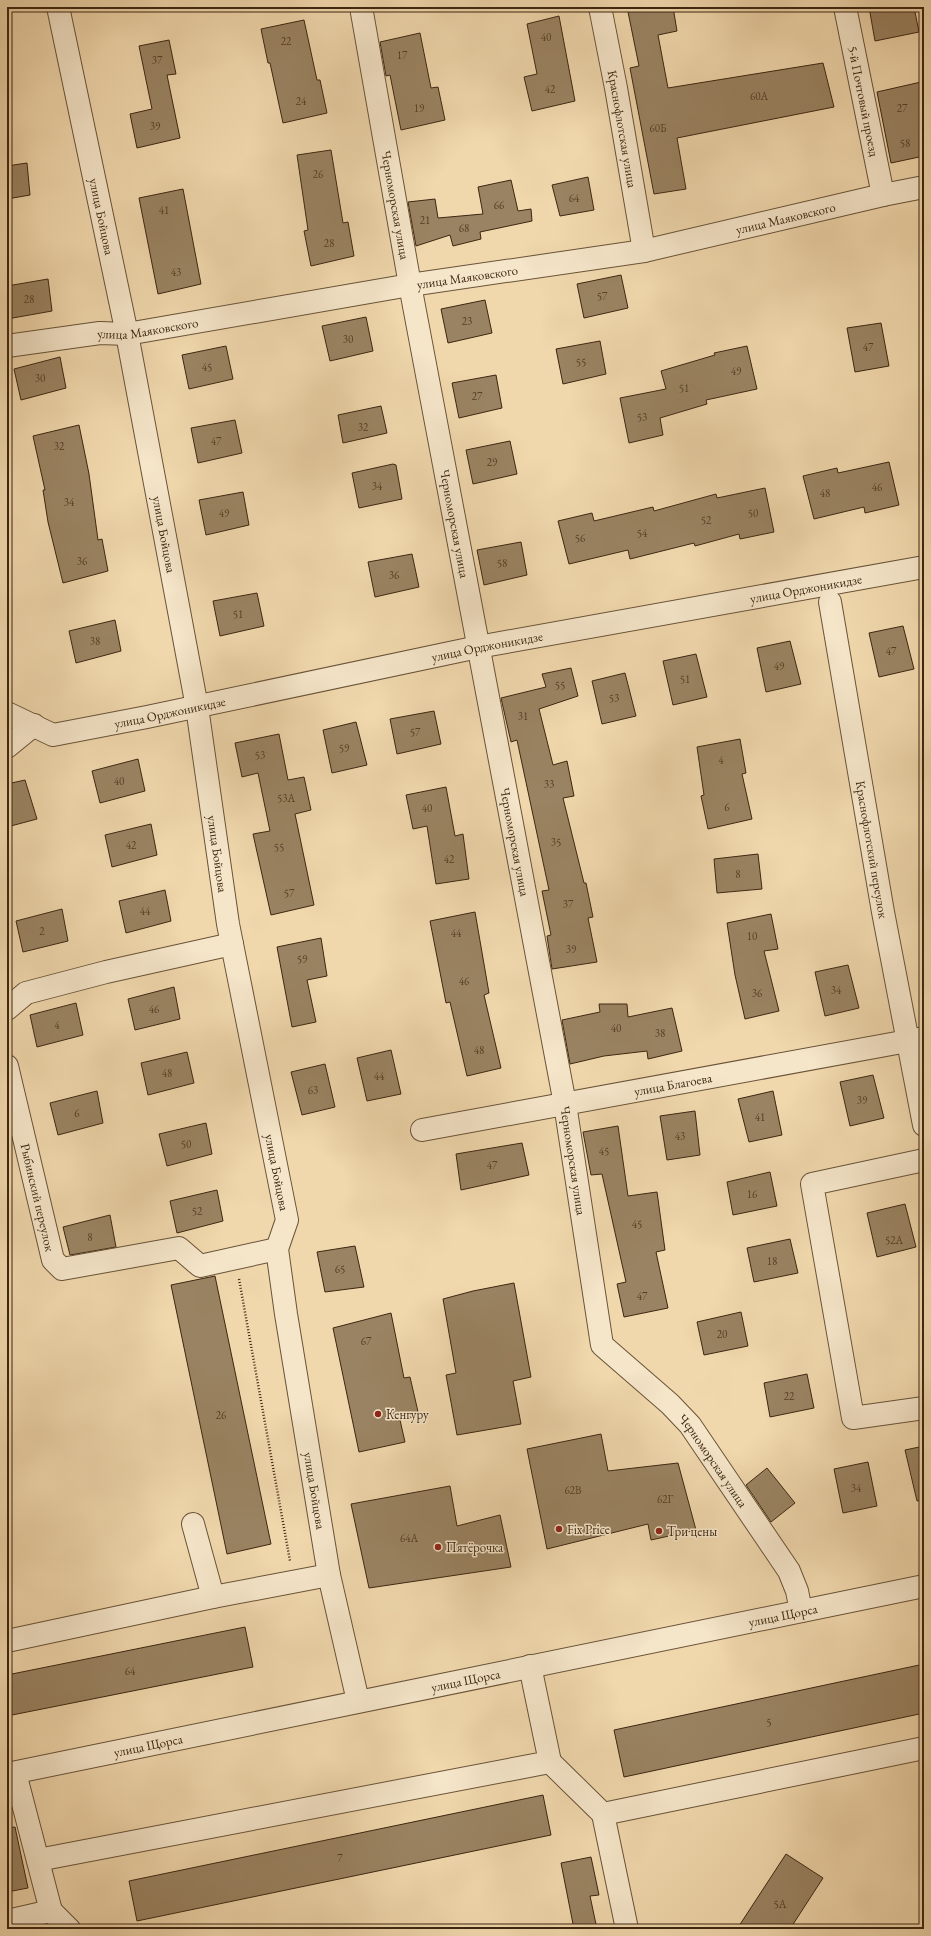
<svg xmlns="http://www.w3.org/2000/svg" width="931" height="1936" font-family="'EB Garamond',serif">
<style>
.building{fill:#9a8362;stroke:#3c2711}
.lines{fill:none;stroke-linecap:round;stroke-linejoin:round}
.minor-casing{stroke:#695338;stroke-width:24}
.path{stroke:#3c2711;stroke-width:2.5;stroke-dasharray:1 2;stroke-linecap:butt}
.minor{stroke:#f5e5c9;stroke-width:22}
.poi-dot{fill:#8f2418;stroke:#f5e5c9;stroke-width:1.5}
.labels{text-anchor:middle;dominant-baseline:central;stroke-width:3;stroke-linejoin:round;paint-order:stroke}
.number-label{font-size:11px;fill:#543e25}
.street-label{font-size:13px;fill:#3c2711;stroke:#f5e5c9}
.poi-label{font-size:13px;fill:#3c2711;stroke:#f5e5c9;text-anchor:start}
</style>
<rect width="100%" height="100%" fill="#f0d7ac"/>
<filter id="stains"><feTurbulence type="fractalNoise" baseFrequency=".005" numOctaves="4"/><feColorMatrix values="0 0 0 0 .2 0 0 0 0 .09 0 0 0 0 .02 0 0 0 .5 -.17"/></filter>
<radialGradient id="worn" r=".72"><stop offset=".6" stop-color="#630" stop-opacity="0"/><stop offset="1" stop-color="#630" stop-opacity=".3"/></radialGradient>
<!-- building -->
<path class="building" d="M627,7H673L677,31L658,35L668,88L823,63L834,107L677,138L686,189L654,194L630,68L639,66Z
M869,7H914L919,32L875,41Z
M559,16L575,101L532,111L524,77L537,74L527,24Z
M304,20L317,80H320L327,113L283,123L270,63H268L261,29Z
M420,33L431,88L438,87L445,120L401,130L390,75L386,76L380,42Z
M169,40L176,74L167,75L180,138L137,148L130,114L152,109L139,46Z
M921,82L924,98V156L891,163L877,92Z
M331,150L343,223L348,222L354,256L311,266L304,231L308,230L297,155Z
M27,163L30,195L7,199V166Z
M588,177L594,210L560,216L552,185Z
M511,180L518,211L531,209L532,221L480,232L481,239L453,246L450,235L416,246L408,202L435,199L438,218L483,214L478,187Z
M183,189L201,284L158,294L139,198Z
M621,275L628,308L584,318L577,284Z
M48,279L52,311L7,319V286Z
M485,300L492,333L448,343L441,309Z
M366,317L373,351L330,361L322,326Z
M881,323L889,366L855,372L847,328Z
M600,341L606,374L563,384L556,349Z
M226,346L233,379L189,389L182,355Z
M747,346L757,389L706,400L707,404L660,418L663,435L629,443L620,398L666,389L661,371L715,355L714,353Z
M60,357L66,388L21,400L14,369Z
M496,375L502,408L459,418L452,383Z
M381,406L387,433L343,443L338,415Z
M235,420L242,453L198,463L191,428Z
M79,425L89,474L98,540L102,539L108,571L63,583L48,522L43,490H45L33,436Z
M510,441L517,474L473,484L466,450Z
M889,462L899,505L865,513L864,507L814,519L803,476L837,468L838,473Z
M393,464L396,465L402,499L359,508L352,473Z
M765,488L774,532L740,539L739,534L695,546L694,543L630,559L628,550L569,564L558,521L592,513L594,521L653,507L654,511L716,494L717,498Z
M243,492L249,525L206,535L199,500Z
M521,542L527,575L484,585L477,550Z
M412,554L419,587L375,597L368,562Z
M257,593L264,626L220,636L213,601Z
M115,620L121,651L76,663L69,631Z
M903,626L914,669L879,677L869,633Z
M790,641L801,684L766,692L757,648Z
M696,654L707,697L673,705L663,661Z
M571,668L578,696L539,709L553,765L567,761L574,796L563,798L584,883H586L593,917L588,918L597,962L552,969L547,936L551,935L542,891L549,890L517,740L511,742L501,698L546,687L542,674Z
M625,673L636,716L602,724L592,681Z
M434,711L441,744L397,754L390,719Z
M356,722L367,765L332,773L323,730Z
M279,734L288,780L304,777L311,810L295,814L314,905L271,915L253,834L270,831L258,773L242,777L235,743Z
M740,739L746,773L742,774L752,819L708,829L701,796L704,795L697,747Z
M138,759L145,791L100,803L92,771Z
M25,780L37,819L7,827V784Z
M446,787L455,836L463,834L469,879L436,884L427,826L413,829L406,795Z
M151,824L157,855L112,867L105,835Z
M758,854L762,889L717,893L714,859Z
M165,890L171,921L126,933L119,901Z
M62,909L68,941L23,952L16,921Z
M475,912L489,993L484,995L501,1068L467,1076L450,1002L446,1003L430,921Z
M771,914L778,949L764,951L779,1011L745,1019L735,975L727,923Z
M321,938L327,976L307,980L316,1022L292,1027L277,947Z
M848,965L859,1008L825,1016L815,972Z
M174,987L180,1019L135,1030L128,999Z
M76,1003L83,1035L37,1047L30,1015Z
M599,1004H627L628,1017L672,1008L682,1051L648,1059L647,1051L604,1056L570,1064L562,1020L600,1012Z
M391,1050L401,1094L367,1101L357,1058Z
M187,1052L194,1083L148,1095L141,1063Z
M325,1064L335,1107L302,1115L291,1072Z
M873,1075L884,1118L850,1126L840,1082Z
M97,1091L103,1123L58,1135L50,1103Z
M773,1091L782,1135L749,1142L738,1099Z
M695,1111L700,1155L667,1160L660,1116Z
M206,1123L212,1154L167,1166L159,1134Z
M618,1126L628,1196L657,1192L665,1250L656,1252L668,1308L624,1317L617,1284L626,1282L602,1174L591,1175L583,1132Z
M522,1143L529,1175L461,1190L456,1154Z
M770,1172L777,1206L733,1215L727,1182Z
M217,1190L223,1221L177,1233L170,1201Z
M905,1204L916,1247L877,1257L867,1213Z
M110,1215L116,1247L70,1255L63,1227Z
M790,1239L798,1273L754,1282L747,1248Z
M355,1246L364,1287L325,1292L317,1252Z
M215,1276L271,1544L227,1554L171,1285Z
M514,1283L531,1377L513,1381L521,1424L457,1435L446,1375L456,1373L443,1299L473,1291Z
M741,1312L748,1346L704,1355L697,1322Z
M391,1313L404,1378L410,1377L419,1416L400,1420L405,1442L359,1452L333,1328Z
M807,1374L814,1408L770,1417L764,1383Z
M601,1434L608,1471L678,1463L696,1530L651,1540L648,1524L547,1549L527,1449Z
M924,1446V1500L917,1501L905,1450Z
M868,1462L877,1506L843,1513L834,1469Z
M767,1468L795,1503L771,1522L746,1485Z
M450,1486L457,1526L500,1515L511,1567L369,1588L351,1504Z
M245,1627L253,1667L7,1716V1675Z
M924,1664V1713L624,1777L614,1730Z
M543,1795L551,1835L137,1921L129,1881Z
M15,1827L28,1888L7,1892V1828Z
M786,1854L823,1878L790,1929H737Z
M591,1857L599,1895L590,1896L597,1929H574L561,1863Z"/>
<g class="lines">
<!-- minor casing -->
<g class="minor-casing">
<g id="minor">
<path id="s1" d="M58,7L127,334L197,707L228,924L287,1220L277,1249L286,1314L329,1575L358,1701"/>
<path id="s2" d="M361,7L410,285L565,1104L602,1345L670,1404L690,1425L789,1571L797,1591L801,1611"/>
<path id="s3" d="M600,7L616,88L644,251"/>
<path id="s4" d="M845,7L883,195"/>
<path id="s5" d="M7,346L100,333L127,334L410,285L644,251L883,195L924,187"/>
<path id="s6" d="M830,602L883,912L924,1125"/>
<path id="s7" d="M7,713L53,735L147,717L478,647L924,567"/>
<path d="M7,747L34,725"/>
<path d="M7,1009L26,993L106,972L232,944"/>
<path id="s8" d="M7,1066L53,1260L62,1269L179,1248L200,1266L277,1249"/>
<path id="s9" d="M422,1130L924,1038"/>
<path d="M924,1160L812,1184L853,1418L924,1408"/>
<path d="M193,1524L213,1597"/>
<path d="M7,1641L213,1597L329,1575"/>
<path d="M550,1762L603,1814L627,1929"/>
<path d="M15,1773L51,1911"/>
<path id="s10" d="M7,1774L924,1586"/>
<path d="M603,1814L924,1748"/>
<path d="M38,1860L550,1762L530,1666"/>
<path d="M7,1921L51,1911L69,1929"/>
</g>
</g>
<!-- path -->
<path class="path" d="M239,1279L290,1561"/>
<!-- minor -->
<use href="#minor" class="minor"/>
</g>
<!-- markers -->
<g class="poi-dot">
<circle cx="378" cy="1414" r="4"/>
<circle cx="559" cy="1529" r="4"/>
<circle cx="659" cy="1531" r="4"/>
<circle cx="438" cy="1547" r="4"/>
</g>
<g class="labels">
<!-- number labels -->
<g class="number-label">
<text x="546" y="37">40</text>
<text x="286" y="41">22</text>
<text x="402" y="55">17</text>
<text x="157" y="60">37</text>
<text x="550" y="89">42</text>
<text x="759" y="96">60А</text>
<text x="301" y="101">24</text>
<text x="419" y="108">19</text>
<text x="902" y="108">27</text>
<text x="155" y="126">39</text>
<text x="658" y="128">60Б</text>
<text x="905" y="143">58</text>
<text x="318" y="174">26</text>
<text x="574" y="198">64</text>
<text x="499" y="205">66</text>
<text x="164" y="210">41</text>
<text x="425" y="220">21</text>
<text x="464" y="228">68</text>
<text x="329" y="243">28</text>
<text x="176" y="272">43</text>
<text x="602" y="296">57</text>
<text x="29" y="299">28</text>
<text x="467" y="321">23</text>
<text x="348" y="339">30</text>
<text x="868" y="347">47</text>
<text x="581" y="362">55</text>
<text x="207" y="367">45</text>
<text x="736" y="371">49</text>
<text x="40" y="378">30</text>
<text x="684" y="388">51</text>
<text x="477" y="396">27</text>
<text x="642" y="417">53</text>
<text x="363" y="427">32</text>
<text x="216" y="441">47</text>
<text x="59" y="446">32</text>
<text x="492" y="462">29</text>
<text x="377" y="486">34</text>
<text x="877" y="487">46</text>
<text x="825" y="493">48</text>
<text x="69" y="502">34</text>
<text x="224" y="513">49</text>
<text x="753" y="513">50</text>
<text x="706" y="520">52</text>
<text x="642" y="533">54</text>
<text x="580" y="538">56</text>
<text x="82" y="561">36</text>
<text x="502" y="563">58</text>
<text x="394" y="575">36</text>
<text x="238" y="614">51</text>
<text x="95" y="641">38</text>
<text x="891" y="651">47</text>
<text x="779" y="666">49</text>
<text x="685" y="679">51</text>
<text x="560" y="685">55</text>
<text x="614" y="698">53</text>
<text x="523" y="716">31</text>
<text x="415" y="732">57</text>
<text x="344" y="748">59</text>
<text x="260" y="755">53</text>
<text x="721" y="760">4</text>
<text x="119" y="781">40</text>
<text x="549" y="784">33</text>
<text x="286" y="798">53А</text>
<text x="727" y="807">6</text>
<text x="427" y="808">40</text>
<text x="556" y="842">35</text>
<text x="131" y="845">42</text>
<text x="279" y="847">55</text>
<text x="449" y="859">42</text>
<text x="738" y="874">8</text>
<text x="289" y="893">57</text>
<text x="568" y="904">37</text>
<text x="145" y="911">44</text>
<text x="42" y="931">2</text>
<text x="456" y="933">44</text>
<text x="752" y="936">10</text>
<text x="571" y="949">39</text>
<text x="302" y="959">59</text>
<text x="464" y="981">46</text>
<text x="836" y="990">34</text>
<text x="757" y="993">36</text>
<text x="154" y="1009">46</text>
<text x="57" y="1025">4</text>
<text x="616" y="1028">40</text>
<text x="660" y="1033">38</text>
<text x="479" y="1050">48</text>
<text x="167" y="1073">48</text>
<text x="379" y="1076">44</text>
<text x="313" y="1090">63</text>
<text x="862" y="1100">39</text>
<text x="77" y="1113">6</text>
<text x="760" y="1117">41</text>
<text x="680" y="1136">43</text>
<text x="186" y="1144">50</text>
<text x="604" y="1151">45</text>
<text x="492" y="1165">47</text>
<text x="752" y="1194">16</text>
<text x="197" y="1211">52</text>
<text x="637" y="1224">45</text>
<text x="90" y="1237">8</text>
<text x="894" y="1240">52А</text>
<text x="772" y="1261">18</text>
<text x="340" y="1269">65</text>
<text x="642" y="1296">47</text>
<text x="722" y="1334">20</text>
<text x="366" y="1341">67</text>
<text x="789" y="1396">22</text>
<text x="221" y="1415">26</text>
<text x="856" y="1488">34</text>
<text x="573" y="1490">62В</text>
<text x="665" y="1499">62Г</text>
<text x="409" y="1538">64А</text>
<text x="130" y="1671">64</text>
<text x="769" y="1722">5</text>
<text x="340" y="1858">7</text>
<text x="780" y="1904">5А</text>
</g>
<!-- street labels -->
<g class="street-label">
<text stroke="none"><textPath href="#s4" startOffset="96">5-й Почтовый проезд</textPath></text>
<text stroke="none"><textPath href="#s3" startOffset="124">Краснофлотская улица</textPath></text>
<text stroke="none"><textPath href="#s2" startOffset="201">Черноморская улица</textPath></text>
<text stroke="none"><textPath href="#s1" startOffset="214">улица Бойцова</textPath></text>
<text stroke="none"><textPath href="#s5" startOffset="790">улица Маяковского</textPath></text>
<text stroke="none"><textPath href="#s5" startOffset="466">улица Маяковского</textPath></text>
<text stroke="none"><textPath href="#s5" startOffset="142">улица Маяковского</textPath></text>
<text stroke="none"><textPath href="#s2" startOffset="525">Черноморская улица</textPath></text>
<text stroke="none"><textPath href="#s1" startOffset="538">улица Бойцова</textPath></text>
<text stroke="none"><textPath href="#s7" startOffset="818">улица Орджоникидзе</textPath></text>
<text stroke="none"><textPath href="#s7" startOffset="494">улица Орджоникидзе</textPath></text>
<text stroke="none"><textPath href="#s7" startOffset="170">улица Орджоникидзе</textPath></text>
<text stroke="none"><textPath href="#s2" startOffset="849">Черноморская улица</textPath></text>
<text stroke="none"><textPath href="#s6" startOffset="251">Краснофлотский переулок</textPath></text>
<text stroke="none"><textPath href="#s1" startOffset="862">улица Бойцова</textPath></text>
<text stroke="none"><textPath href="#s9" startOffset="255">улица Благоева</textPath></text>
<text stroke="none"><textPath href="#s2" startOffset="1173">Черноморская улица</textPath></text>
<text stroke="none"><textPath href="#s1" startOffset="1186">улица Бойцова</textPath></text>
<text stroke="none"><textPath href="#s8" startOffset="135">Рыбинский переулок</textPath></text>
<text stroke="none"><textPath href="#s2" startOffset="1521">Черноморская улица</textPath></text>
<text stroke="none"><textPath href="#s1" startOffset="1510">улица Бойцова</textPath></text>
<text stroke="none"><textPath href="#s10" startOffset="792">улица Щорса</textPath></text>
<text stroke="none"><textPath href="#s10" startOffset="468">улица Щорса</textPath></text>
<text stroke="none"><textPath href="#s10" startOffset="144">улица Щорса</textPath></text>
</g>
<!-- poi labels -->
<g class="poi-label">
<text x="386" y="1414">Кенгуру</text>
<text x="567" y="1529">Fix Price</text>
<text x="667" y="1531">Три цены</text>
<text x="446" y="1547">Пятёрочка</text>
</g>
</g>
<!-- margin -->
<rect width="931" height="1936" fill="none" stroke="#f0d7ac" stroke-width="24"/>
<rect x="8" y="8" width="915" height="1920" fill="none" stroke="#3c2711" stroke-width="2"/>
<rect x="12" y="12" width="907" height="1912" fill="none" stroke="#3c2711"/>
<rect width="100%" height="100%" filter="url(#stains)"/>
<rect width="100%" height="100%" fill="url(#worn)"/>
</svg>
